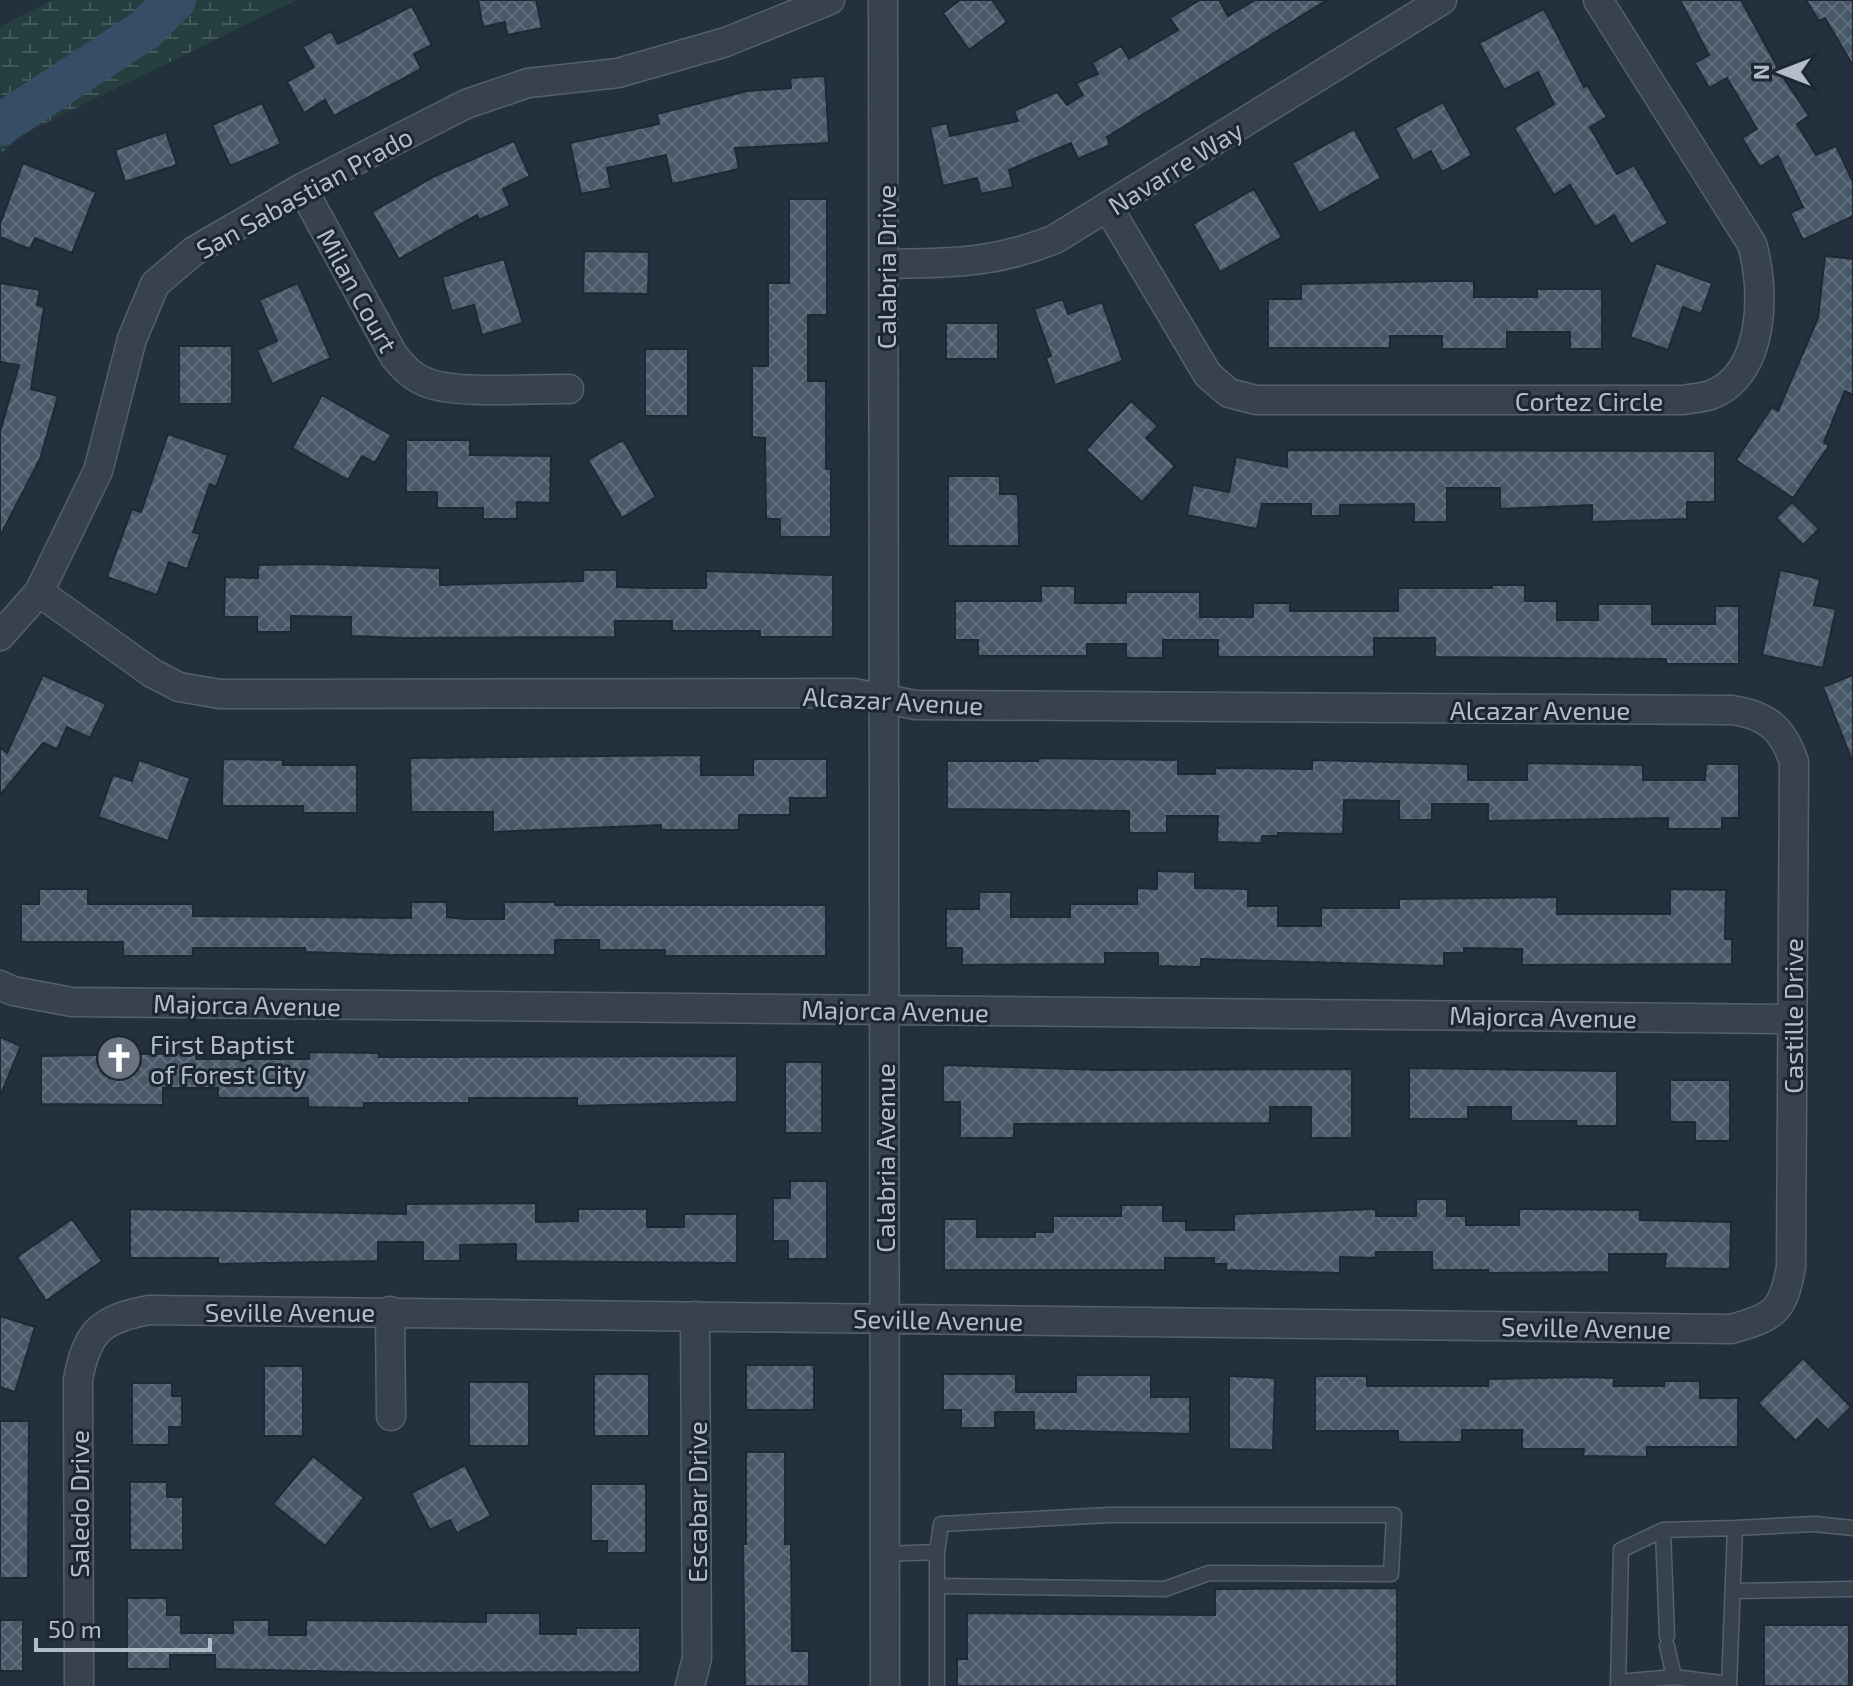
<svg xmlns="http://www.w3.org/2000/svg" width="1853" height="1686" font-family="'Exo 2',sans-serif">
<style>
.wetland{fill:url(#wetland-marsh)}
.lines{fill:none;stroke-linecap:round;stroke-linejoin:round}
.river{stroke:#364e65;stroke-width:42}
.building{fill:url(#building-cross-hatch);stroke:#1e2935;stroke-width:2}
.service-casing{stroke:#55606c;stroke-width:17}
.minor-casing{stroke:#55606c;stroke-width:31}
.service{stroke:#37424e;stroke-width:14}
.minor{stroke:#37424e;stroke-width:28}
.labels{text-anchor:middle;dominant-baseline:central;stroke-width:6;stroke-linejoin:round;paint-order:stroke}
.street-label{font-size:26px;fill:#b3bdc9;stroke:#1c2733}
.poi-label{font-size:26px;fill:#b3bdc9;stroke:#1c2733;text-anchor:start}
</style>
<defs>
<pattern id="wetland-marsh" width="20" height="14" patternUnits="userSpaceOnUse" patternTransform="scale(2)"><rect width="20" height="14" fill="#253e3f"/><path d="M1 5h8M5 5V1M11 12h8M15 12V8" fill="none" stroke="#425859"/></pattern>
<pattern id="building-cross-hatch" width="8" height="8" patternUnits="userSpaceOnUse" patternTransform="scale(2)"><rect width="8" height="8" fill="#495867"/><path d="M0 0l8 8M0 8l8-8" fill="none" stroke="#616e7b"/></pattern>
</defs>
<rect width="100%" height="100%" fill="#23313e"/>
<!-- wetland -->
<path class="wetland" d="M52,0H296L23,134L0,154V27Z"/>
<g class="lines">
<!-- river -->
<path class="river" d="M0,125L146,29L175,0"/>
</g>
<!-- building -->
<path class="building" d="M478,0H536L542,28L507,35L505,22L483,27Z
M960,0H992L1007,22L969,50L943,13Z
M1200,0H1219L1228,16L1255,0H1327L1107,137L1110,145L1078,159L1071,143L1009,170L1013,187L981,194L977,178L943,186L930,127L947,123L950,136L1018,121L1014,111L1057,92L1067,105L1083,95L1076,83L1098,74L1092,63L1121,46L1129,59L1178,30L1170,18Z
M1680,0H1741L1781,74L1809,116L1797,124L1816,155L1836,146L1853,182V216L1803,240L1790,213L1803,207L1778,156L1760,167L1742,138L1757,129L1727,78L1709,88L1695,63L1709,55Z
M1806,0H1853V66L1825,18L1819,21Z
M412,6L432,45L414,54L421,69L334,116L325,100L304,113L287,82L314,67L303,47L331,31L338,44Z
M1544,9L1584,87L1587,85L1607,117L1590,127L1617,174L1634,165L1668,223L1631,244L1614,215L1595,227L1570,185L1554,195L1514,128L1554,104L1538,72L1504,90L1479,43Z
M825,76L829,143L735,148L739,169L672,184L666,155L607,168L611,188L581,194L570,143L659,124L657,114L747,91L791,88L790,78Z
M1443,102L1472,155L1442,172L1431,151L1413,161L1395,128Z
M262,103L281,144L230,166L212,125Z
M1354,129L1381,178L1319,213L1292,163Z
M166,132L177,165L125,182L115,150Z
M514,141L530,176L503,189L510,206L479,220L477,215L399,259L372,212L435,176Z
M23,163L96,192L72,253L35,238L30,249L0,237V224Z
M1254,189L1282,237L1220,272L1193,224Z
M789,199H827V315H808V381H826V469H831V537H780V519H766L765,438L752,437V366H768V283H789Z
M584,251L649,252L648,294L583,293Z
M1825,256L1853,259V395L1845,391L1824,442L1829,446L1793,498L1736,460L1772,407L1778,411L1818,318Z
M504,259L523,323L482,335L474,305L452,311L442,277Z
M1656,263L1712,283L1701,314L1683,307L1668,350L1630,337Z
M1442,281H1474V297H1537V289H1602V349H1570V332H1507V349H1442V336H1390V348H1268V299H1301V284Z
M0,283L40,290L37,305L44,307L31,389L58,396L40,459L0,536V432L19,365L0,362Z
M298,283L331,358L272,384L257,350L277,341L259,300Z
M1063,299L1068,314L1102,302L1123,361L1055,385L1046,358L1051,356L1034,309Z
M946,323H998V359H946Z
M179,346H232V404H179Z
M645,349H688V416H645Z
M322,395L391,435L375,463L362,456L348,480L292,448Z
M1131,401L1158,426L1146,438L1175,466L1142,502L1086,450Z
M168,434L228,455L216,487L210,484L193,532L200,534L187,569L169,562L157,595L107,577L132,509L141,512Z
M406,440H470V455L551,456L550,503L517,502V519H483V508H437V492H406Z
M623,440L656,497L622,518L588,460Z
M1287,450L1715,451V502H1687V519L1592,522V505L1500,509V488H1447V522H1414V504L1340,505V516H1311V504H1262L1257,529L1187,515L1193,485L1229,492L1236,457L1287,467Z
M948,476H1000V494H1018L1019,546H948Z
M1792,502L1819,529L1803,545L1776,518Z
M311,564L440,568V585L583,581V570H617V587L647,588H706V571L833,575V637H760V631H672V621H615V637L406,638L351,636V617L291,616V632H257V617H224L225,577L258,578V565Z
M1780,570L1820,579L1814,605L1836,609L1823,668L1762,655Z
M1492,585H1525V601H1557V620H1598V604H1652V624H1715V606H1739V664H1666V659L1435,657V638H1374V657H1218V640H1163V658H1126V644H1087V656H978V640H955V601H1041V586H1075V603H1126V592H1200V617H1253V603H1290V611H1398V588H1492Z
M43,675L106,704L90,738L67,727L57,749L43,743L0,795V747L7,753Z
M1853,675V760H1852L1823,687Z
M701,755V775H753V759H827V798H790V815H739V830H661V825L493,832V812H411L410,758Z
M1038,758L1178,760V774H1215V768L1312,769V760L1468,764V780H1527V763L1643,765V780H1705L1706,764H1739V818H1722V829H1668V818L1488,821V804H1432V820H1399V801L1344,800L1343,834L1278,833V836H1262V843L1217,842L1218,816H1167V833H1129V811L947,809V761H1038Z
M223,759L283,760V765H357V813H303V806H222Z
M139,760L190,778L168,841L98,817L113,775L132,781Z
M1157,871L1195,872V888L1248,889V906H1278V926H1321V908H1399V899L1557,897V914H1670V889L1726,890L1725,939H1732V964L1522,965V949L1464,948V953H1444V966L1201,959V967L1158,966V953H1105V964L962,965V948H946V909H979V892H1011V917H1070V904H1137V888L1157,889Z
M39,889H88V904H193V916L411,918V902H447V917L465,919H504V902H555V905H826V956H665V950H599V940H555V955H394L305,952V948H193V956H123V942H21V904H39Z
M0,1037L21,1046L0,1096Z
M309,1052L379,1053V1057L737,1056V1102L577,1106V1098H469V1103H364V1108L308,1107V1098H218V1088H163V1105L41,1104V1056L196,1053V1059H309Z
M785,1062H822V1133H785Z
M943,1065L1103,1070L1352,1069V1138H1311V1107H1270V1123L1014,1124V1138H960V1102H943Z
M1409,1068L1617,1071V1126H1576V1121H1511V1107H1468V1119H1409Z
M1670,1080H1730V1141H1695V1122H1670Z
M790,1181H827V1259H788V1241H773V1198H790Z
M1416,1199H1447V1216H1466V1225H1519V1209L1640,1210V1220L1731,1222L1730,1269L1665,1268L1666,1254H1609V1272L1488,1273V1270H1432V1252H1376V1258L1340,1257V1273L1226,1270V1264H1214V1258H1165V1270H944V1219H977V1237H1035V1232H1053V1216H1121V1205H1163V1221H1186V1230H1234V1214L1376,1209V1216H1416Z
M536,1203V1222L578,1221V1209H647V1227H684V1214H737V1263L516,1261V1244L460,1245V1261H423V1242H378V1261L218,1264V1258H130V1209L406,1214V1204Z
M72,1219L102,1261L46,1301L17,1257Z
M0,1316L35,1327L15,1392L0,1387Z
M1803,1358L1851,1407L1828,1430L1817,1419L1796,1441L1758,1403Z
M746,1365H814V1410H746Z
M264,1366H303V1436H264Z
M594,1374H649V1436H594Z
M943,1374H1016V1392H1076V1375H1151V1397H1190V1434L1034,1430V1412H995V1428H961V1410H943Z
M1229,1376L1275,1378L1273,1450L1229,1449Z
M1315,1376H1367V1386H1488V1379L1584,1377L1614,1378V1386H1664V1381H1700V1398H1738V1447H1647V1457L1583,1456L1584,1449H1522V1430H1462V1442H1398V1431H1315Z
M469,1382H529V1446H469Z
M132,1383H172V1396H182V1427H169V1445H132Z
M0,1421H29L28,1578H0Z
M746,1452H785V1544H791L792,1651H809V1686H745L743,1544H746Z
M313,1456L364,1498L325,1546L273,1504Z
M465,1465L491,1516L457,1533L450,1520L430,1530L411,1493Z
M130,1482H167V1497H183V1550H130Z
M591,1484H646V1553H607V1541H591Z
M1397,1588V1686H957V1659H967V1613L1215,1615V1589Z
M127,1598H167V1615H181V1633H233V1620H269V1635H306V1620L486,1622V1613H540V1634H576V1628H640V1672L396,1673L215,1669V1655H170V1669H127Z
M0,1620H23V1671H0Z
M1764,1625H1849V1686H1764Z"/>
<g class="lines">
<!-- service casing -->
<g class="service-casing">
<path id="service" d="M937,1552L941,1524L1109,1515H1394L1391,1574L1209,1573L1165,1589L937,1586
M885,1554L937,1552V1686
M1733,1591L1853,1589
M1667,1636L1663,1530L1735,1528
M1667,1646L1674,1677L1729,1684
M1618,1682L1674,1677
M1618,1686L1621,1550L1663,1530
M1729,1686L1735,1528L1815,1524L1853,1528"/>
</g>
<!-- minor casing -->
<g class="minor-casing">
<path id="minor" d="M883,0L885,1686
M302,188L394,356C404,368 413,378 428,383C461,395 531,388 569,389
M1109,209L1208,375L1229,393L1256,400H1683C1692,398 1704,398 1713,394C1766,372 1765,288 1752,244L1598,0
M885,264C949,263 994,264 1055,239L1442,0
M39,592L152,673L179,687L220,694L853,693L916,705L1732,710C1767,715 1783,729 1794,762L1791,1267C1783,1312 1774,1317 1731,1329L149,1310C101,1319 87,1331 78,1380L79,1686
M0,636L39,592L98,471L132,339L155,284L194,251L302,188L466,104L528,83L618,73L726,42L830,0
M0,985L13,991L72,1002L1792,1019
M390,1311L391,1416
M690,1686L697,1658L695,1316"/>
</g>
<!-- service -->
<use href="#service" class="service"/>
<!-- minor -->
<use href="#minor" class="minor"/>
</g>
<!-- icons -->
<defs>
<g id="church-disc" transform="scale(2.3)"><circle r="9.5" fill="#6b7280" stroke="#1c2733"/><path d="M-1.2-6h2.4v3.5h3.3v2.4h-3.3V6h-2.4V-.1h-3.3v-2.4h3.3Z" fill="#fff"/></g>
</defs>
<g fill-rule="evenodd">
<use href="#church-disc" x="119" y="1058"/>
</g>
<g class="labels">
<!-- street labels -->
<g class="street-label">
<text transform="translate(1175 167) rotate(-32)">Navarre Way</text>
<text transform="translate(304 192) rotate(-29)">San Sabastian Prado</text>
<text transform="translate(885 267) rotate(-90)">Calabria Drive</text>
<text transform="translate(358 290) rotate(61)">Milan Court</text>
<text x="1589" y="400">Cortez Circle</text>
<text transform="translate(893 700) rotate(3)">Alcazar Avenue</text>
<text x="1540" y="709">Alcazar Avenue</text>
<text transform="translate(247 1004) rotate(1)">Majorca Avenue</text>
<text transform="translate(895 1010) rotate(1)">Majorca Avenue</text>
<text transform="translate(1543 1016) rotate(1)">Majorca Avenue</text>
<text transform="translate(1792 1016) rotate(-90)">Castille Drive</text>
<text transform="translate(884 1158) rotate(-90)">Calabria Avenue</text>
<text x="290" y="1311">Seville Avenue</text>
<text transform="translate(938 1319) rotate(1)">Seville Avenue</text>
<text transform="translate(1586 1327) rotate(1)">Seville Avenue</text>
<text transform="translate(696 1502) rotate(-90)">Escabar Drive</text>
<text transform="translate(78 1504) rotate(-90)">Saledo Drive</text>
</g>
<!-- poi labels -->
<g class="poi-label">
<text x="150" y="1043">First Baptist<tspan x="150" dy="30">of Forest City</tspan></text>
</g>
</g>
<!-- north arrow -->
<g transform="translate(1781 72) rotate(270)" stroke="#1c2733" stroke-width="6" paint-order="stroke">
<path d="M0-6L14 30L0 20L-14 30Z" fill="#b3bdc9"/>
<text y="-12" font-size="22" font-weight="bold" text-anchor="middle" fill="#b3bdc9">N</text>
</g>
<!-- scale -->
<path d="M36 1638v12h174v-12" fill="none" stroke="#b3bdc9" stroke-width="4"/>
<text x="48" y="1638" font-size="24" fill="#b3bdc9" stroke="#1c2733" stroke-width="6" paint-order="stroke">50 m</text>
</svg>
